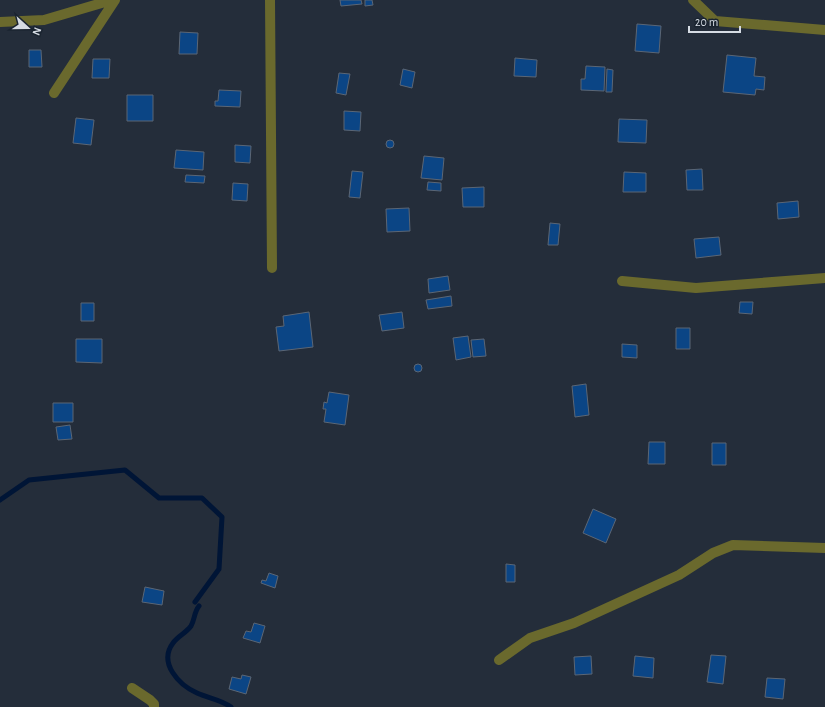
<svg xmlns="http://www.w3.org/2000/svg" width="825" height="707" font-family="'Alegreya Sans',sans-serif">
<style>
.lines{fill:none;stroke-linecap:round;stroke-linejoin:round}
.stream{stroke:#001536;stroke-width:5}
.building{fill:#0b4585;stroke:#5b6675}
.street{stroke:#6a692d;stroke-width:10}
</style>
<rect width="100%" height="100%" fill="#242d3a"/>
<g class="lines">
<!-- stream -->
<path class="stream" d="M0,500L29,480L125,470L159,498H202L222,517L219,569L195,602
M199,606C194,612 195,619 191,626C186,633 178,636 173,643C158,663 179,685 197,693C208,698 222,700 231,707"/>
</g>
<!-- building -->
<path class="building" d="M340,0H361L362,4L341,6Z
M365,0H372L373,5L365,6Z
M637,24L661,26L659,53L635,51Z
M180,32L198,33L197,54H179Z
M29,50H41L42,67H29Z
M727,55L756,58L754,76L765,77L764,90L756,89L755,95L723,92Z
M515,58L537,60L536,77L514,76Z
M93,59H110L109,78H92Z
M586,66L605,67L604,91L581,90V79H585Z
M403,69L415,72L412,88L400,85Z
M607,69L613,70L612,92H606Z
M339,73L350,74L346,95L336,93Z
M219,90L241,91L240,107L215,106V101H218Z
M127,95H153V121H127Z
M344,111L361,112L360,131L344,130Z
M76,118L94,120L91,145L73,143Z
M619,119L647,120L646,143L618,142Z
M386 144a4 4 0 1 1 8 0a4 4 0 1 1-8 0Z
M235,145L251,146L250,163L235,162Z
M176,150L204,152L203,170L174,168Z
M424,156L444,158L442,180L421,178Z
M702,169L703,190H687L686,170Z
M352,171L363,172L360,198L349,197Z
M624,172L646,173V192H623Z
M186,175L205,176L204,183L185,182Z
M428,182L441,183V191L427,190Z
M233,183L248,184L247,201L232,200Z
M484,187V207H463L462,188Z
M798,201L799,217L778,219L777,203Z
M409,208L410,231L387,232L386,209Z
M550,223L560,224L558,245H548Z
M719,237L721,255L696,258L694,239Z
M448,276L450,290L429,293L428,279Z
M451,296L452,306L428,309L426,300Z
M740,302H753L752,314L739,313Z
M81,303H94V321H81Z
M309,312L313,347L279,351L276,327L284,326L283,316Z
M402,312L404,328L382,331L379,315Z
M676,328H690V349H676Z
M468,336L471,357L456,360L453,338Z
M76,339H102V363L76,362Z
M484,339L486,356L473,357L471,340Z
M622,344L637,345V358L622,357Z
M414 368a4 4 0 1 1 8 0a4 4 0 1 1-8 0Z
M586,384L589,415L575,417L572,386Z
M329,392L349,395L345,425L324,422L326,409H323L324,402L327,403Z
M53,403H73V422H53Z
M70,425L72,439L58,440L56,427Z
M649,442H665V464H648Z
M712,443H726V465H712Z
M593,509L616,519L606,543L583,533Z
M506,564L515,565V582H506Z
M269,573L278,576L275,588L261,583L262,580L266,581Z
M145,587L164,591L162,605L142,602Z
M254,623L265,626L260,643L243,638L246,631L251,632Z
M711,655L726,656L723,684L707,682Z
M591,656L592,674L575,675L574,657Z
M635,656L654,658L653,678L633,676Z
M242,675L251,677L246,694L229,689L232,677L241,679Z
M767,678L785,679L783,699L765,697Z"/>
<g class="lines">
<!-- street -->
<path class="street" d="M270,0L272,268
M693,0L715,21L825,30
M0,22L44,20L112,0
M54,93L115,0
M622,281L696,288L825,278
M499,660L530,638L574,623L679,575L713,553L733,545L825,548
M132,688L150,700L154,704V707"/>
</g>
<!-- north arrow -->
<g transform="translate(28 28) rotate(111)" stroke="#1a2430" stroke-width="3" paint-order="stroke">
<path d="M0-3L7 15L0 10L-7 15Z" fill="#d6dce4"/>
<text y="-6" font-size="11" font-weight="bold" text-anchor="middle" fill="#d6dce4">N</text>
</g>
<!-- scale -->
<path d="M689 26v6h51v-6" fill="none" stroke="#d6dce4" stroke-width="2"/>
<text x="695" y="26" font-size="12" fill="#d6dce4" stroke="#1a2430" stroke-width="3" paint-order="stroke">20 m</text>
</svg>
